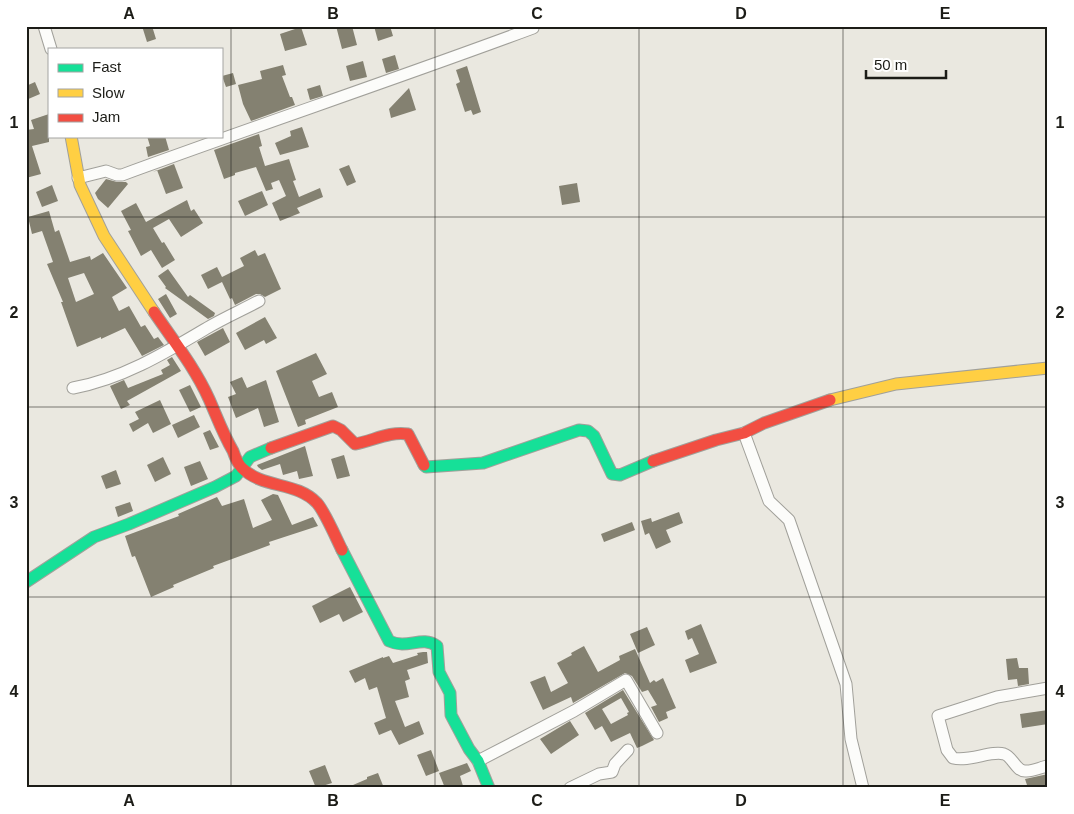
<svg xmlns="http://www.w3.org/2000/svg" width="1074" height="814" font-family="Arial,sans-serif">
<style>
.building{fill:#848171;fill-rule:evenodd}
.lines{fill:none;stroke-linecap:round;stroke-linejoin:round}
.street-casing{stroke:#a1a09a;stroke-width:13}
.fast-casing{stroke:#a1a09a;stroke-width:13}
.slow-casing{stroke:#a1a09a;stroke-width:13}
.jam-casing{stroke:#a1a09a;stroke-width:13}
.street{stroke:#fcfcfa;stroke-width:11}
.fast{stroke:#16e098;stroke-width:11}
.slow{stroke:#ffcf43;stroke-width:11}
.jam{stroke:#f24e42;stroke-width:11}
.grid{fill:none;stroke:#1c1c17;stroke-width:1;stroke-opacity:0.55}
.neatline{fill:none;stroke:#1c1c17;stroke-width:2}
.grid-label{font-size:16px;text-anchor:middle;font-weight:bold;fill:#1c1c17}
</style>
<rect width="100%" height="100%" fill="#eae8e0"/>
<!-- building -->
<path class="building" d="M142,26H152L156,39L147,42Z
M336,26H352L357,45L342,49Z
M374,26H390L393,36L378,41Z
M301,27L307,45L285,51L280,34Z
M395,55L399,69L386,73L382,59Z
M363,61L367,77L350,81L346,66Z
M283,65L286,75L282,76L290,97H292L295,105L251,121L243,104L238,85L262,79L260,71Z
M467,66L481,112L473,115L471,110L465,112L456,84L460,82L456,70Z
M233,73L236,84L226,87L222,76Z
M35,82L40,94L26,100V86Z
M320,85L323,96L310,100L307,89Z
M409,88L416,110L391,118L389,109Z
M49,114V142L32,146L41,174L26,178V130L34,129L31,120Z
M302,127L309,147L280,155L275,143L291,136L290,131Z
M259,134L262,146L259,147L265,166L289,159L296,180L293,181L299,197L320,188L323,197L297,208L300,213L280,221L272,203L286,196L279,180L271,183L273,189L266,191L256,167L235,173V175L224,179L214,150Z
M147,136H165L169,150L148,157L146,147L150,146Z
M174,164L183,188L166,194L157,170L153,172Z
M349,165L356,182L347,186L339,169Z
M106,179L117,182H126L128,184L108,208L98,199L95,193Z
M577,183L580,202L562,205L559,186Z
M52,185L58,201L42,207L36,192Z
M262,191L268,205L245,216L238,201Z
M187,200L191,211L194,209L203,223L181,237L169,219L153,228L162,243L164,242L175,260L162,268L151,250L141,256L128,231L131,230L121,211L136,203L146,222Z
M49,211L55,232L59,230L70,262L90,256L91,260L103,253L127,288L112,297L119,311L129,306L141,327L145,325L154,339L158,337L164,345L142,356L125,328L101,339V337L77,347L61,302H63L47,264L53,262L42,231L32,234L28,217ZM84,273L94,294L76,302L68,278Z
M255,250L258,256L265,253L281,289L265,297L260,294H256L235,305L232,298L230,299L222,282L208,289L201,275L217,267L222,277L244,266L240,258Z
M168,269L188,297L190,295L215,313L214,316L208,319L165,288L166,287L158,276Z
M166,294L177,314L170,318L158,299Z
M265,317L277,338L266,344L264,340L245,350L236,333Z
M223,328L230,342L205,356L197,342Z
M316,353L327,374L312,381L319,397L332,392L338,407L305,420L306,424L298,427L276,371Z
M172,357L181,371L127,401L130,405L121,409L110,386L124,380L128,388L163,374L161,370L170,365L167,360Z
M242,377L247,388L266,380L279,422L264,427L258,408L236,418L228,397L236,394L230,382Z
M190,385L201,407L190,412L179,390Z
M160,400L171,424L153,433L148,423L133,432L129,424L139,419L135,412Z
M194,415L200,427L178,438L172,425Z
M210,430L219,447L210,450L203,433Z
M305,446L313,476L299,479L297,471L283,475L280,464L262,470L258,467L257,465Z
M344,455L350,476L337,479L331,459Z
M163,457L171,474L155,482L147,465Z
M200,461L208,479L191,486L184,467Z
M116,470L121,484L106,489L101,476Z
M273,494L278,495L292,525L313,517L318,526L269,542L270,545L213,566L214,568L173,585L174,587L151,597L135,556L132,557L125,536L179,516L178,514L217,497L222,506L244,499L253,528L272,520L261,500Z
M130,502L133,511L118,517L115,507Z
M679,512L683,523L666,530L671,542L656,549L649,533L645,535L641,521L651,518L652,522Z
M632,522L635,530L604,542L601,534Z
M350,587L363,612L343,622L339,614L320,623L312,606Z
M701,624L717,663L690,673L685,660L699,654L692,638L688,640L685,631Z
M647,627L655,645L638,653L630,634Z
M584,646L598,672L620,660L619,656L635,649L650,683L654,680L656,682L663,678L676,708L666,712L668,718L659,722L651,707L657,705L648,690L642,692L632,676L625,673L573,703L571,697L543,710L530,682L545,676L551,692L568,683L557,663L572,655L571,653Z
M423,652H427L428,663L407,670L410,679L405,681L409,697L395,701L405,727L419,721L424,734L399,745L391,730L379,735L374,723L386,718L377,687L369,690L365,678L355,683L349,671L383,657V658L389,656L393,663L418,655L417,653Z
M1017,658L1019,668H1028L1029,684L1018,686L1017,679L1008,680L1006,659Z
M623,690L654,740L642,746L637,748L630,733L611,742L602,726L595,730L585,713ZM621,698L629,712L627,713L628,715L611,724L602,709Z
M1048,710V724L1022,728L1020,714Z
M570,721L579,735L551,754L540,739Z
M431,750L439,771L426,776L417,755Z
M467,763L471,771L460,776L463,786L457,788H445L439,773Z
M325,765L332,783L316,788L309,771Z
M378,773L384,788H346L367,779V777Z
M1048,774V785L1038,788H1028L1025,779Z"/>
<g class="lines">
<!-- street casing -->
<g class="street-casing">
<path id="street" d="M44,26L51,49
M78,178L106,171L117,175H122C258,125 396,79 533,28V26
M73,388C122,379 165,353 207,328C224,318 242,310 259,301
M744,433L769,501L789,520L846,684L851,739L863,788
M1048,688L997,697L938,716L947,750L953,758C969,762 992,750 1004,754C1012,756 1016,771 1025,771C1032,772 1041,767 1048,766
M478,761L574,711L626,680L657,733
M570,788L599,774L612,772L615,764L628,750"/>
</g>
<!-- fast casing -->
<g class="fast-casing">
<path id="fast" d="M424,465L426,467L483,463L579,430L588,431L594,436L612,474L620,475L653,461
M342,550L389,641C408,650 421,635 437,646L439,672L450,693L451,715L469,749L478,761L489,788
M26,582L94,537L129,524L215,487L236,476L250,457L271,448"/>
</g>
<!-- slow casing -->
<g class="slow-casing">
<path id="slow" d="M71,136L80,185L104,236L154,312
M830,400L896,384L1048,368"/>
</g>
<!-- jam casing -->
<g class="jam-casing">
<path id="jam" d="M154,312C173,340 195,368 209,399C217,417 223,434 233,451C235,457 238,464 242,468C263,489 296,481 317,503C325,512 336,538 342,550
M271,448L333,426L341,430L355,444C373,441 389,431 408,434L424,465
M653,461L716,440L744,433L764,423L830,400"/>
</g>
<!-- street -->
<use href="#street" class="street"/>
<!-- fast -->
<use href="#fast" class="fast"/>
<!-- slow -->
<use href="#slow" class="slow"/>
<!-- jam -->
<use href="#jam" class="jam"/>
</g>
<!-- grid -->
<path class="grid" d="M231,26V788M435,26V788M639,26V788M843,26V788M26,217H1048M26,407H1048M26,597H1048"/>
<!-- border -->
<rect width="1074" height="814" fill="none" stroke="#ffffff" stroke-width="55"/>
<!-- legend -->
<rect x="48" y="48" width="175" height="90" fill="#ffffff" stroke="#a4a4a2"/>
<rect x="58" y="64" width="25" height="8" fill="#16e098" stroke="#a4a4a2"/>
<text x="92" y="72" font-size="15" fill="#1c1c17">Fast</text>
<rect x="58" y="89" width="25" height="8" fill="#ffcf43" stroke="#a4a4a2"/>
<text x="92" y="98" font-size="15" fill="#1c1c17">Slow</text>
<rect x="58" y="114" width="25" height="8" fill="#f24e42" stroke="#a4a4a2"/>
<text x="92" y="122" font-size="15" fill="#1c1c17">Jam</text>
<!-- scale -->
<path d="M866 70v8h80v-8" fill="none" stroke="#1c1c17" stroke-width="2.5"/>
<text x="874" y="70" font-size="15" fill="#1c1c17" stroke="#ffffff" stroke-width="4" paint-order="stroke">50 m</text>
<rect x="28" y="28" width="1018" height="758" class="neatline"/>
<g class="grid-label">
<text x="129" y="19">A</text>
<text x="333" y="19">B</text>
<text x="537" y="19">C</text>
<text x="741" y="19">D</text>
<text x="945" y="19">E</text>
<text x="14" y="128">1</text>
<text x="1060" y="128">1</text>
<text x="14" y="318">2</text>
<text x="1060" y="318">2</text>
<text x="14" y="508">3</text>
<text x="1060" y="508">3</text>
<text x="14" y="697">4</text>
<text x="1060" y="697">4</text>
<text x="129" y="806">A</text>
<text x="333" y="806">B</text>
<text x="537" y="806">C</text>
<text x="741" y="806">D</text>
<text x="945" y="806">E</text>
</g>
</svg>
